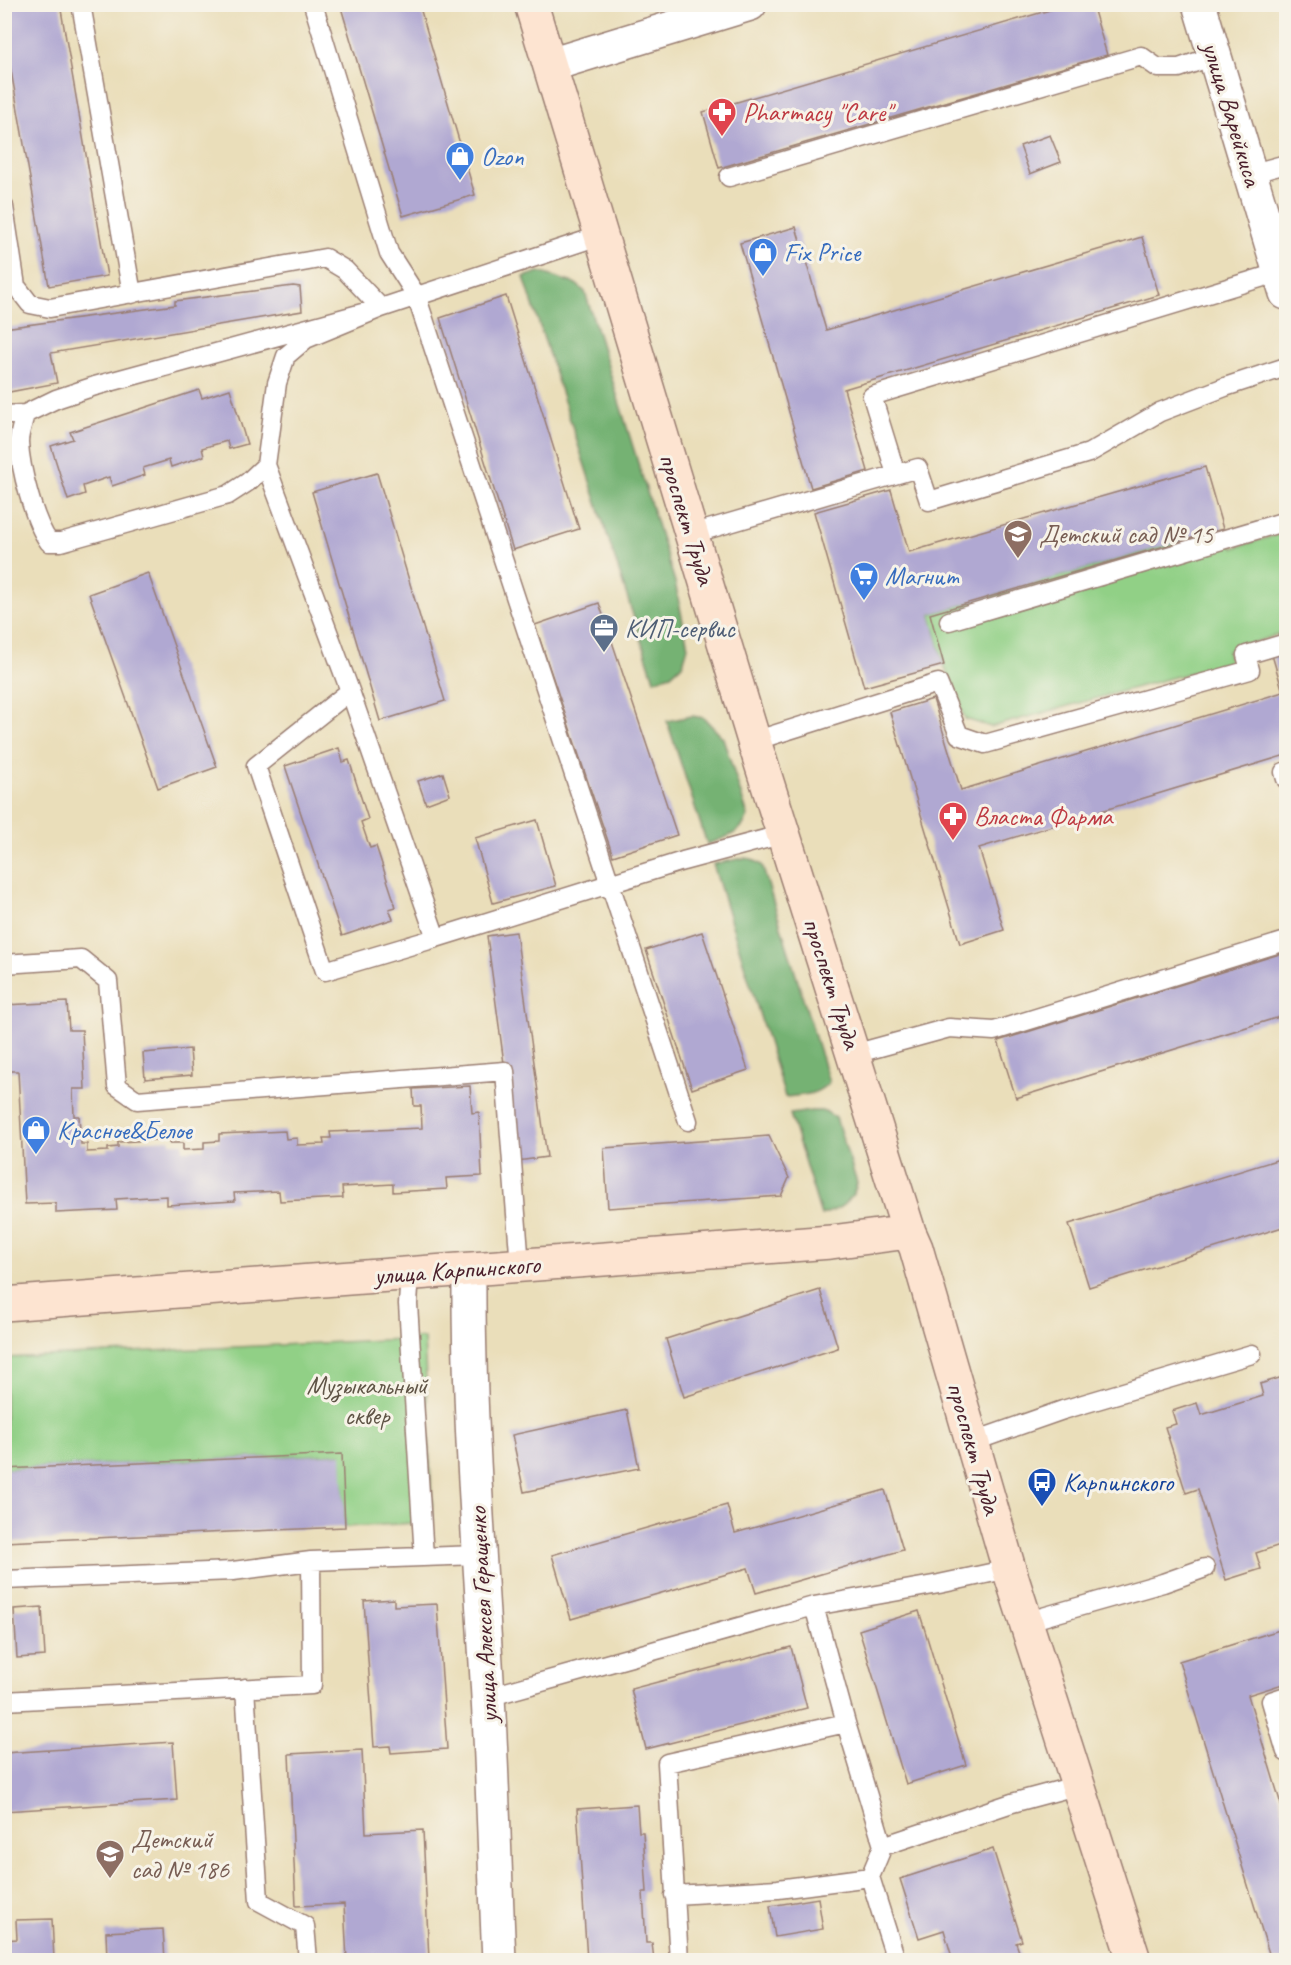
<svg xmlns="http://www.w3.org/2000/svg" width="1291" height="1965" font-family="Caveat,sans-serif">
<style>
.green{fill:#91d086;stroke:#6e7858;stroke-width:1.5}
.forest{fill:#74b273;stroke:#5f684f;stroke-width:1.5}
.building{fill:#b0a8d2}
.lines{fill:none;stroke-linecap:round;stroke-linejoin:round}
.lane-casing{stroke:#9a7e72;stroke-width:21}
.street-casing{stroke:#9a7e72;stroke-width:36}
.secondary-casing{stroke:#9a7e72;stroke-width:36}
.lane{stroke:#fff;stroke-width:18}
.street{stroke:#fff;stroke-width:33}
.secondary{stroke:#fde4d1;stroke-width:33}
.labels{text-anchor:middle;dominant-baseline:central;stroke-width:6;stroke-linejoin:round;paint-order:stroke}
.health-label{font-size:26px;fill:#be3a42;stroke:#f7f3e8;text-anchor:start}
.street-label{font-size:26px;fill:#4a1f2b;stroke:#f7f3e8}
.shop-label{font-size:26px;fill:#366cbe;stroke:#f7f3e8;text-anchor:start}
.education-label{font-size:26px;fill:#785e54;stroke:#f7f3e8;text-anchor:start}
.service-label{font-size:26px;fill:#4e5e75;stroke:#f7f3e8;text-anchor:start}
.park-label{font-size:26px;fill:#5f5446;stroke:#f7f3e8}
.transit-label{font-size:26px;fill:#164399;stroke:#f7f3e8;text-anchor:start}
</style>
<rect width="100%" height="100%" fill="#f7f3e8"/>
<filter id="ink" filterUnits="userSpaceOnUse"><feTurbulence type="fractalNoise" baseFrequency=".0167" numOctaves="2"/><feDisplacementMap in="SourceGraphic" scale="12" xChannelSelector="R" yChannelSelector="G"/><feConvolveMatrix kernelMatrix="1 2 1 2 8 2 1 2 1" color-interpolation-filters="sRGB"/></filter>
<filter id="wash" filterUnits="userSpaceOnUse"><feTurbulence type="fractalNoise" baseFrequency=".008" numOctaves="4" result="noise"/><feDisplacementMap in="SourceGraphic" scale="24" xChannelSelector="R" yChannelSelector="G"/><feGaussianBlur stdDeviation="1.35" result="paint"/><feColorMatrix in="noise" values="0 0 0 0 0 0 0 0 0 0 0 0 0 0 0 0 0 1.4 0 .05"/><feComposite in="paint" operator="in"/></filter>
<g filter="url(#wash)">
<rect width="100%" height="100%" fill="#eadeba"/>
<!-- green -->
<path class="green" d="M1223,529L1233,548L1286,532V632L1228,651L1230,662L991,727L965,719L944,665L930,614Z
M424,1338L433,1522L345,1527L341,1454L5,1469V1358Z"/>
<!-- forest -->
<path class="forest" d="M539,272L576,284L585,292L675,582L688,647L683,664L671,675L654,680L524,277Z
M692,716L704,718L723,738L748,816C742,834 724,838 707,844L667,721Z
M744,858L752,859L762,865L829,1082C817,1096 802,1095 785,1097L713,864Z
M811,1111H825L836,1118L857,1183C853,1202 839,1210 821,1215L790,1114Z"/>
<g id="blocks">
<!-- building -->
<path class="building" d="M4,4H60L107,276L49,286L4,31Z
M340,4H419L475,195L403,216Z
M1070,4H1092L1107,55L719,168L703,112Z
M1050,135L1061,162L1030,174L1020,146Z
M796,227L826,330L1142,237L1159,295L844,389L868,471L811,488L740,243Z
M293,286L300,287L302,311L51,353L57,383L4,393V328L175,305V301Z
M506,296L579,529L513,550L440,318Z
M230,389L247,444L229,449L227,441L202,448L204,456L171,467L169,460L143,468L145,475L112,486L109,477L83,486L85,494L68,500L51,446L73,439L70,432L199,390L202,398Z
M1205,467L1223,529L930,614L944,665L864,687L814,512L891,490L909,552Z
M377,473L445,701L380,721L312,492Z
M148,573L217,767L158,788L89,594Z
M599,603L677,835L613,856L535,625Z
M1286,651V755L979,848L1004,930L960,944L890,712L933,699L961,790L1283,692L1272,655Z
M339,748L343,762L349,760L368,819L361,822L370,848L376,846L396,907L389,909L393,919L342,936L285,766Z
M443,773L450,795L426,804L418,781Z
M537,820L556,886L493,903L475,838Z
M516,932L547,1157L517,1161L487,936Z
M702,932L748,1070L692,1089L646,950Z
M1286,952V1015L1016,1098L998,1041Z
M67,1002L69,1030H82L85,1089H73L74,1116H79L81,1144H87V1152L108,1151V1148L118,1147V1142L170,1139V1143H183V1150L204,1149V1142L219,1141V1134L285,1131L286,1139L297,1138V1145L324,1144L323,1138H331L330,1132L422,1128L421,1106H414L413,1089L470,1086L472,1113L479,1112L482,1176L446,1178L447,1189L393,1192V1184L342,1187L343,1198L280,1201L279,1191L234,1193L235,1201L167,1205V1196L116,1199L117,1210L56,1213V1203L25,1204L18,1071H4V1005Z
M190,1049L192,1075L145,1079L143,1053Z
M769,1136L789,1178L781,1196L608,1208L604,1148Z
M1286,1157V1226L1089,1287L1069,1224Z
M820,1290L838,1348L684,1397L666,1339Z
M1286,1376V1543L1256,1553L1261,1569L1226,1580L1198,1489L1186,1493L1165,1427L1176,1424L1172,1411L1197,1403L1201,1415L1263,1396L1260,1384Z
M627,1410L639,1468L524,1492L512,1435Z
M342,1454L345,1527L4,1542V1469Z
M885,1490L903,1550L756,1593L748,1568L571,1619L552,1555L727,1505L735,1533Z
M394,1599V1606L437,1604L447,1749L391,1753L390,1746L374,1747L364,1601Z
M42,1607L45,1656L17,1658L14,1609Z
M919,1611L966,1765L906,1784L859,1630Z
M1286,1628V1683L1248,1695L1286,1821V1960H1271L1179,1661Z
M791,1647L807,1708L646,1749L631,1689Z
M173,1742L177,1800L4,1811V1753Z
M362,1750L366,1833L423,1830L429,1960H347L344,1904L296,1906L289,1754Z
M637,1805L639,1832H643L647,1892H643L646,1943H652L654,1960H587L577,1809Z
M993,1849L1022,1941L1016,1943L1022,1960H948L946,1956L951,1954L944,1930L919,1938L900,1879Z
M818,1898L823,1929L775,1937L770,1906Z
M52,1919L54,1960H4V1940L17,1939L16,1920Z
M163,1929L165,1960H107L106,1932Z"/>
</g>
</g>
<g filter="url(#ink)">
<use href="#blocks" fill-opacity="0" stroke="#9a7e72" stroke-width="1.5"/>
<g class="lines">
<!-- lane casing -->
<g class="lane-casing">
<path id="lane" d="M81,4L132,294
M313,4L389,253L416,295L688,1121
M1250,174L1286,164
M729,177L1141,56L1158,68H1179L1214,56
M4,207L16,286L30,304L50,308L325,258L345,270L381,308L306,339L286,356L277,383L266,465L248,482L228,495L61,542H49C34,522 20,468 19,442C19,433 23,423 25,414L56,399L95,386L381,308L602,235
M4,415L25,414
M266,465L350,691L256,766L325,971L436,938
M896,474L872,396L1280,272
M692,534L918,468L929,501L1089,453L1160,412L1225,387L1286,367
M949,621L1286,521
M350,691L436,938L683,861L784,834
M754,741L938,683L959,735L985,744L1250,670L1246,655L1286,643
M1284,772L1286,779
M4,964L81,959L108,981L117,1086L137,1100L505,1071L520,1266
M854,1054L949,1028L994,1031L1286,941
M410,1273L408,1304L424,1557
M972,1442L1063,1410L1252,1354
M4,1580L233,1571L311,1561L478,1555
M1025,1622L1163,1583L1205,1568
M245,1688L259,1901L305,1926L308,1960
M1286,1696L1271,1701L1286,1752
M488,1697L814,1606L939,1584L1009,1569
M4,1701L312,1685L311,1561
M846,1723L883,1846L1012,1803L1079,1785
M870,1877L896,1960
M674,1895L778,1889L870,1877L883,1846
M679,1960L667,1763L846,1723L814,1606"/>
</g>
<!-- street casing -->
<g class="street-casing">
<path id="street" d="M1199,4L1286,293
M550,65L750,4
M469,1270C468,1412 480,1554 488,1697C493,1785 495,1873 499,1960"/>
</g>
<!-- secondary casing -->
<g class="secondary-casing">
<path id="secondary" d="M531,4L754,741L909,1232L916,1248L1009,1569L1134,1960
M4,1304L831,1242L909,1232"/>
</g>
<!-- lane -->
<use href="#lane" class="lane"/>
<!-- street -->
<use href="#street" class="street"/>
<!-- secondary -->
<use href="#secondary" class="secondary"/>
</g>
</g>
<!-- icons -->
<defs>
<g id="pharmacy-pin" transform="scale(1.5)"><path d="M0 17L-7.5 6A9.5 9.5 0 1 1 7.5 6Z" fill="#e0444e" stroke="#f7f3e8"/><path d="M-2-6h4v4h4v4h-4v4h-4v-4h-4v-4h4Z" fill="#fff"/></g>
<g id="shop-pin" transform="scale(1.5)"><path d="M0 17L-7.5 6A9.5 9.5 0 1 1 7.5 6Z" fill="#3f7fe0" stroke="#f7f3e8"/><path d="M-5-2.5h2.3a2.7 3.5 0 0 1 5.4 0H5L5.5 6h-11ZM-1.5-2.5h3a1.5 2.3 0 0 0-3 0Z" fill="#fff"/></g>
<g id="school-pin" transform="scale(1.5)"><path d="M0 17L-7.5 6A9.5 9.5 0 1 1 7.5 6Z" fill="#8d6e63" stroke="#f7f3e8"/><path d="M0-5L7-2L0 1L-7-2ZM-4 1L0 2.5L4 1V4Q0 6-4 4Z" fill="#fff"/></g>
<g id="supermarket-pin" transform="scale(1.5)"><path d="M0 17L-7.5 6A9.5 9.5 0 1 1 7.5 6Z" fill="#3f7fe0" stroke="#f7f3e8"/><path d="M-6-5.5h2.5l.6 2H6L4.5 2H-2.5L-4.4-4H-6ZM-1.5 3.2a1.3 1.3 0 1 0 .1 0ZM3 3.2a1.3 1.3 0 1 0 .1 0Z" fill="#fff"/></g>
<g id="office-pin" transform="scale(1.5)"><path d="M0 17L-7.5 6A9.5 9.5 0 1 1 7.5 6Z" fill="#5c6f8a" stroke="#f7f3e8"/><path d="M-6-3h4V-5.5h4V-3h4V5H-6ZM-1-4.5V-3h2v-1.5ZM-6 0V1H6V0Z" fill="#fff"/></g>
<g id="bus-pin" transform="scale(1.5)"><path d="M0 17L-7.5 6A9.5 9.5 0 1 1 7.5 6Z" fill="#1a4fb4" stroke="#f7f3e8"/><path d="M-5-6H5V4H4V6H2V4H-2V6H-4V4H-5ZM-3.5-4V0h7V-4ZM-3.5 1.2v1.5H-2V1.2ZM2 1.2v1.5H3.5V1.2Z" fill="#fff"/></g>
</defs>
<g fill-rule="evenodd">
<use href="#pharmacy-pin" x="722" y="112"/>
<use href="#shop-pin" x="460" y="156"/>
<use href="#shop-pin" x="763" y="252"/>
<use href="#school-pin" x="1018" y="534"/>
<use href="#supermarket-pin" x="864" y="576"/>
<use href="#office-pin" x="604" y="628"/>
<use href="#pharmacy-pin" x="953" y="816"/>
<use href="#shop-pin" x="36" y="1130"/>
<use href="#bus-pin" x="1042" y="1482"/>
<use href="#school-pin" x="110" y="1854"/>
</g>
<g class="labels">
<!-- health labels -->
<g class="health-label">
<text x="743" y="112">Pharmacy "Care"</text>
<text x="974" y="816">Власта Фарма</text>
</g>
<!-- street labels -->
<g class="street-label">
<text transform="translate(1232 114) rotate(73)">улица Варейкиса</text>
<text transform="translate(687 519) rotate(73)">проспект Труда</text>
<text transform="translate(832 983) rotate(72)">проспект Труда</text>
<text transform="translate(457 1270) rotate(-4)">улица Карпинского</text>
<text transform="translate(974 1448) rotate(74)">проспект Труда</text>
<text transform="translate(483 1615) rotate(-93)">улица Алексея Геращенко</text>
</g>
<!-- shop labels -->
<g class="shop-label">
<text x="481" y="156">Ozon</text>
<text x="784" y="252">Fix Price</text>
<text x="885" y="576">Магнит</text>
<text x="57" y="1130">Красное&amp;Белое</text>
</g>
<!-- education labels -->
<g class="education-label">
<text x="1039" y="534">Детский сад № 15</text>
<text x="131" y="1839">Детский<tspan x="131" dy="30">сад № 186</tspan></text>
</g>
<!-- service labels -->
<g class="service-label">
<text x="625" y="628">КИП-сервис</text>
</g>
<!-- park labels -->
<g class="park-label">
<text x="367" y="1385">Музыкальный<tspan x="367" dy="30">сквер</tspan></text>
</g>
<!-- transit labels -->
<g class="transit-label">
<text x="1063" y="1482">Карпинского</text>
</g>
</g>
<!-- margin -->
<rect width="1291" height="1965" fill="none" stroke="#f7f3e8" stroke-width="24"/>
</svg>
